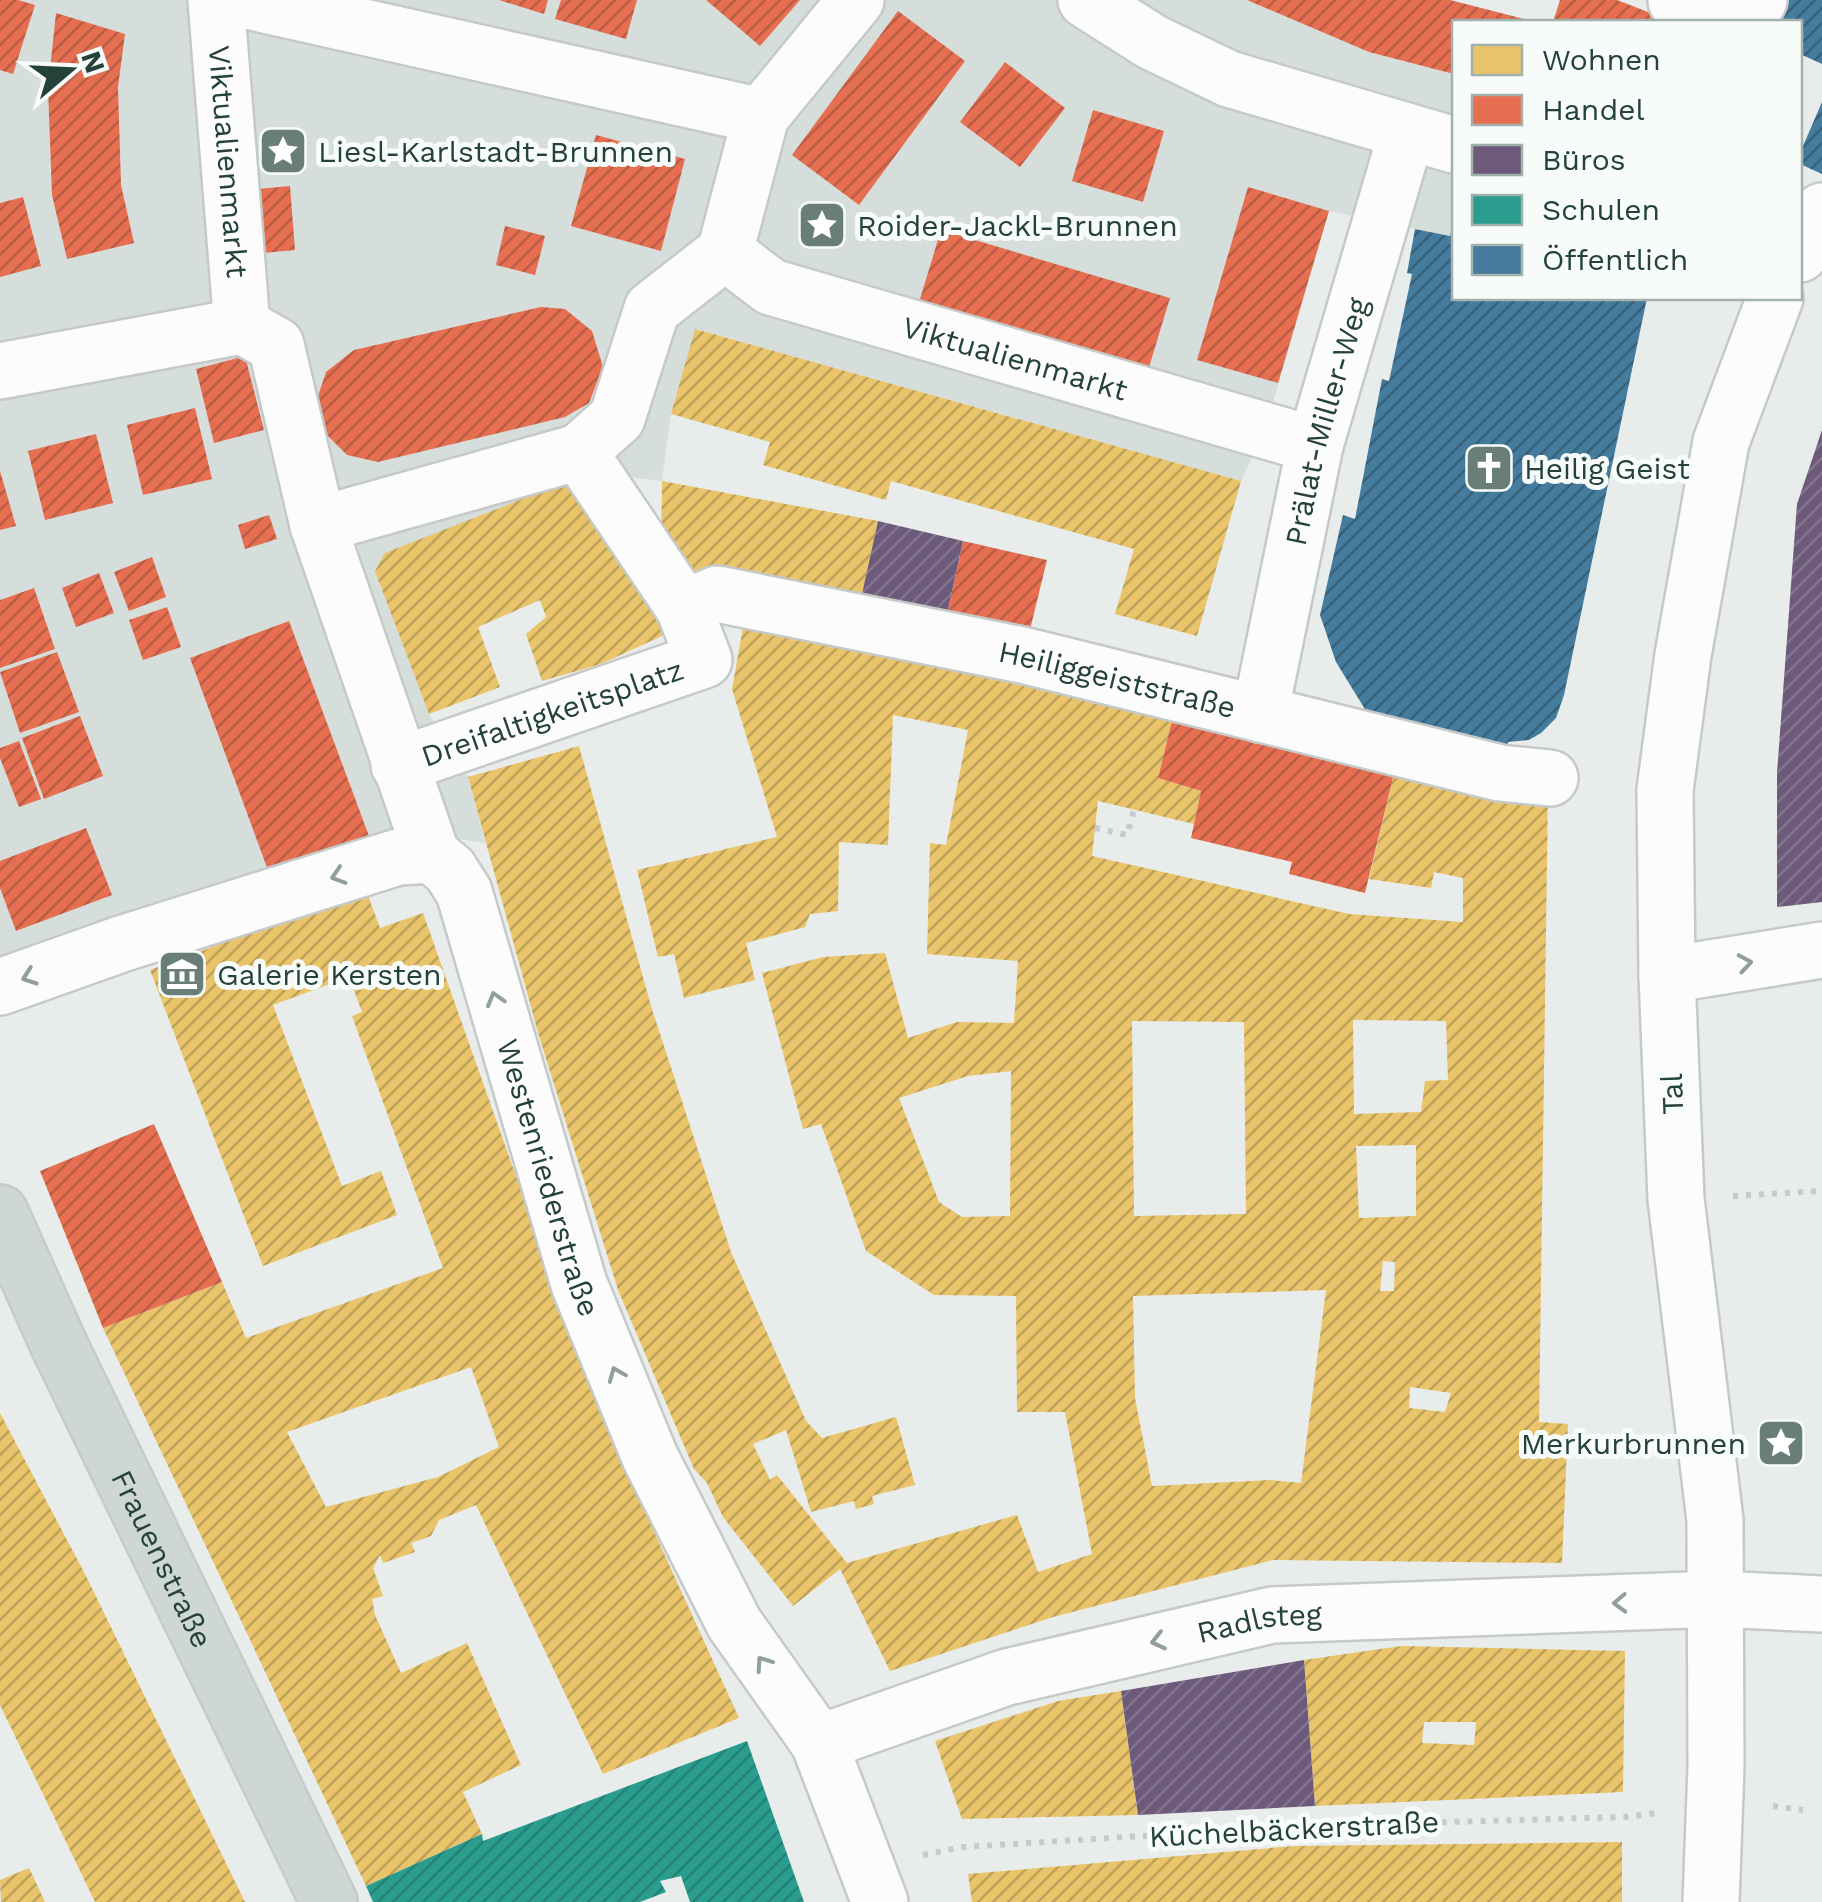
<svg xmlns="http://www.w3.org/2000/svg" width="1822" height="1902" font-family="'Work Sans',sans-serif">
<style>
.built{fill:#d6dedb}
.homes{fill:url(#homes-hatch);fill-rule:evenodd}
.shops{fill:url(#shops-hatch)}
.offices{fill:url(#offices-hatch)}
.schools{fill:url(#schools-hatch)}
.public{fill:url(#public-hatch)}
.lines{fill:none;stroke-linecap:round;stroke-linejoin:round}
.minor-casing{stroke:#c5cac8;stroke-width:60}
.major-casing{stroke:#c3ccc9;stroke-width:60}
.path{stroke:#c3ccca;stroke-width:6;stroke-dasharray:5 8;stroke-linecap:butt}
.minor{stroke:#fcfcfc;stroke-width:55}
.major{stroke:#cfd7d5;stroke-width:55}
.oneway{stroke:#909f9b}
.labels{text-anchor:middle;dominant-baseline:central;stroke-width:10;stroke-linejoin:round;paint-order:stroke}
.poi-label{font-size:30px;fill:#24423a;stroke:#f7fbf9;text-anchor:start}
.street-label{font-size:30px;fill:#24423a;stroke:#f7fbf9}
</style>
<defs>
<pattern id="homes-hatch" width="6" height="6" patternUnits="userSpaceOnUse" patternTransform="scale(2.5)"><rect width="6" height="6" fill="#e9c46a"/><path d="M-1 1l2-2M0 6l6-6M5 7l2-2" fill="none" stroke="#bda158"/></pattern>
<pattern id="shops-hatch" width="6" height="6" patternUnits="userSpaceOnUse" patternTransform="scale(2.5)"><rect width="6" height="6" fill="#e76f51"/><path d="M-1 1l2-2M0 6l6-6M5 7l2-2" fill="none" stroke="#bb5d44"/></pattern>
<pattern id="offices-hatch" width="6" height="6" patternUnits="userSpaceOnUse" patternTransform="scale(2.5)"><rect width="6" height="6" fill="#6d597a"/><path d="M-1 1l2-2M0 6l6-6M5 7l2-2" fill="none" stroke="#81748c"/></pattern>
<pattern id="schools-hatch" width="6" height="6" patternUnits="userSpaceOnUse" patternTransform="scale(2.5)"><rect width="6" height="6" fill="#2a9d8f"/><path d="M-1 1l2-2M0 6l6-6M5 7l2-2" fill="none" stroke="#248276"/></pattern>
<pattern id="public-hatch" width="6" height="6" patternUnits="userSpaceOnUse" patternTransform="scale(2.5)"><rect width="6" height="6" fill="#457b9d"/><path d="M-1 1l2-2M0 6l6-6M5 7l2-2" fill="none" stroke="#36617a"/></pattern>
</defs>
<rect width="100%" height="100%" fill="#e8edeb"/>
<!-- built -->
<path class="built" d="M0,0H1450L1537,22H1454V225L1450,236L1329,211L1265,430L1241,481L696,329L671,414L662,481L592,473L386,553L375,570L429,714L468,777L485,843L424,834L0,962Z"/>
<!-- homes -->
<path class="homes" d="M695,329L1241,481L1197,636L1115,614L1134,549L891,481L886,500L763,465L770,442L671,414Z
M568,481L675,630L601,664L542,681L526,634L546,617L540,600L478,627L500,687L429,714L375,571L385,553Z
M662,481L878,521L860,603L687,573L661,543Z
M745,616L1176,704L1158,778L1201,791L1194,824L1098,801L1092,856L1349,914L1463,922V878L1434,872L1431,888L1369,879L1398,757L1548,792L1539,1422L1568,1424L1562,1563L1273,1560L1053,1617L890,1671L840,1569L793,1606L723,1517L707,1483L694,1469L618,1290L539,1036L468,777L579,746L651,1006L731,1252L806,1421L822,1438L896,1417L915,1485L872,1496L874,1504L856,1509L854,1501L811,1512L786,1430L753,1444L770,1480L777,1475L847,1563L1017,1515L1038,1572L1092,1554L1065,1412H1017L1016,1296L934,1295L866,1251L821,1124L803,1129L762,973L823,957L885,953L908,1038L957,1022L1014,1023L1018,961L927,954L930,843L946,845L968,730L893,715L888,845L839,842L838,911L810,914L805,927L746,943L755,980L684,998L674,954L658,957L637,870L777,837L732,689ZM1353,1020L1446,1021L1448,1080L1425,1081L1421,1112L1354,1114ZM1132,1021L1244,1022L1246,1214L1134,1216ZM1011,1071L1010,1216L962,1217L939,1202L899,1098L968,1076ZM1416,1145V1216L1359,1218L1356,1146ZM1383,1261L1395,1262L1394,1291H1380ZM1326,1290L1301,1483L1270,1480L1152,1486L1135,1398L1133,1296ZM1410,1387L1451,1393L1445,1412L1409,1408Z
M366,890L380,928L423,913L599,1411L739,1718L603,1774L476,1505L439,1520L431,1536L411,1543L415,1552L383,1563L380,1555L373,1568L383,1596L372,1599L375,1615L401,1673L467,1643L521,1765L463,1792L482,1834L366,1886L103,1328L222,1282L246,1338L443,1268L352,1016L362,1012L349,977L273,1005L342,1186L381,1171L397,1215L263,1266L150,970ZM471,1367L499,1447L438,1477L326,1507L287,1432Z
M0,1413L86,1576L245,1902H95L0,1705Z
M1401,1646L1625,1651L1623,1792L1315,1806L1304,1660ZM1424,1722H1476L1474,1745L1422,1743Z
M1121,1691L1138,1815L962,1819L935,1741L1058,1701Z
M1622,1842V1902H972L968,1874L1294,1846Z
M29,1868L45,1902H1L0,1880Z"/>
<!-- shops -->
<path class="shops" d="M0,0H18L35,5L13,74L0,70Z
M499,0H548L544,14Z
M561,0H637L626,39L555,19Z
M706,0H800L760,46Z
M1247,0H1450L1532,21L1454,22V74L1369,52Z
M1560,0H1617L1674,22H1553Z
M898,11L965,61L859,205L792,155Z
M56,13L125,34L118,87L121,185L134,243L67,259L52,195L48,88Z
M1005,62L1065,108L1020,167L960,122Z
M1093,110L1164,131L1143,202L1072,181Z
M596,135L685,159L661,251L571,226Z
M290,186L295,250L263,253L258,189Z
M1248,187L1329,211L1278,383L1197,360Z
M23,197L41,266L0,277V203Z
M505,226L545,236L535,275L496,265Z
M941,230L1170,298L1146,377L917,309Z
M541,307L565,309L592,331L603,367L589,403L565,417L378,462L347,455L322,430L316,402L326,372L354,350Z
M245,356L264,430L214,443L196,369Z
M195,408L212,479L143,495L127,425Z
M96,434L113,503L45,520L28,451Z
M0,471L16,526L0,530Z
M269,515L277,539L245,549L238,525Z
M963,541L1047,560L1027,642L945,623Z
M152,557L166,597L129,611L114,572Z
M99,573L114,613L76,627L62,588Z
M34,588L55,649L0,668V600Z
M167,607L181,647L143,660L129,620Z
M289,621L369,836L269,873L190,658Z
M57,652L79,712L20,733L0,672Z
M1176,704L1398,757L1365,893L1289,874L1292,862L1191,838L1201,791L1158,778Z
M80,716L103,776L44,799L22,738Z
M19,741L41,799L19,807L0,758V748Z
M86,828L112,895L16,931L0,888V861Z
M154,1124L222,1282L103,1328L40,1171Z"/>
<!-- offices -->
<path class="offices" d="M1822,430V902L1777,907V773L1797,504Z
M878,521L963,541L945,623L860,603Z
M1304,1660L1315,1806L1138,1815L1121,1691Z"/>
<!-- schools -->
<path class="schools" d="M747,1741L804,1902H690L681,1876L660,1881L666,1892L640,1902H373L366,1886L482,1834L483,1841Z"/>
<!-- public -->
<path class="public" d="M1783,0H1822V64L1800,54V22H1773Z
M1822,102V174L1800,164V153Z
M1453,224L1454,298H1647L1564,695L1556,718L1541,733L1529,740L1508,742L1503,766L1374,724L1336,662L1320,615L1343,515L1355,519L1382,379L1389,381L1412,274L1407,273L1415,229L1450,236Z"/>
<g class="lines">
<!-- minor casing -->
<g class="minor-casing">
<g id="minor">
<path id="s1" d="M216,0L242,326L276,345L318,525L432,855"/>
<path d="M243,0L761,116"/>
<path d="M1086,0L1152,42L1229,79L1454,145"/>
<path d="M1676,1L1718,22"/>
<path d="M1747,22L1759,0"/>
<path id="s2" d="M725,252L771,287L1315,445"/>
<path d="M1800,254L1822,211"/>
<path d="M0,371L242,326"/>
<path d="M318,525L579,452L617,418L652,309L725,252L761,116L856,0"/>
<path id="s3" d="M684,608L717,594L1022,655L1500,773L1550,778"/>
<path id="s4" d="M1260,714L1315,445L1407,132"/>
<path id="s5" d="M399,765L704,660L684,608L579,452"/>
<path d="M1667,975L1822,950"/>
<path id="s6" d="M0,987L121,944L398,857L432,855L450,870L464,892L579,1284L650,1457L734,1623L819,1743L880,1902"/>
<path id="s7" d="M819,1743L1007,1677L1272,1615L1717,1599L1822,1604"/>
<path d="M1711,1902L1716,1767L1715,1520L1676,1199L1667,975L1665,790L1683,655L1721,442L1775,298"/>
</g>
</g>
<!-- major casing -->
<g class="major-casing">
<g id="major">
<path id="s8" d="M0,1213L58,1343L329,1902"/>
</g>
</g>
<!-- path -->
<path class="path" d="M1095,828L1127,835L1134,810
M1733,1196L1822,1191
M1773,1806L1803,1810
M923,1855L964,1847L1305,1826L1624,1817L1658,1813"/>
<!-- minor -->
<use href="#minor" class="minor"/>
<!-- major -->
<use href="#major" class="major"/>
</g>
<!-- one-way arrows -->
<defs><path id="oneway-chevron" d="M-2-3.5L2.5 0L-2 3.5" fill="none" stroke-width="1.6" stroke-linecap="round" stroke-linejoin="round" transform="scale(2.5)"/></defs>
<g class="oneway">
<use href="#oneway-chevron" transform="translate(338 876) rotate(162)"/>
<use href="#oneway-chevron" transform="translate(1745 963) rotate(-9)"/>
<use href="#oneway-chevron" transform="translate(29 977) rotate(160)"/>
<use href="#oneway-chevron" transform="translate(495 999) rotate(-106)"/>
<use href="#oneway-chevron" transform="translate(616 1374) rotate(-112)"/>
<use href="#oneway-chevron" transform="translate(1620 1603) rotate(178)"/>
<use href="#oneway-chevron" transform="translate(1158 1641) rotate(167)"/>
<use href="#oneway-chevron" transform="translate(763 1663) rotate(-125)"/>
</g>
<!-- icons -->
<defs>
<g id="sight-square" transform="scale(2.5)"><rect x="-9" y="-9" width="18" height="18" rx="4" fill="#697e78" stroke="#f7fbf9"/><path d="M0-6L1.8-2.2L6-1.7L2.9 1.2L3.7 5.4L0 3.3L-3.7 5.4L-2.9 1.2L-6-1.7L-1.8-2.2Z" fill="#fff"/></g>
<g id="church-square" transform="scale(2.5)"><rect x="-9" y="-9" width="18" height="18" rx="4" fill="#697e78" stroke="#f7fbf9"/><path d="M-1.2-6h2.4v3.5h3.3v2.4h-3.3V6h-2.4V-.1h-3.3v-2.4h3.3Z" fill="#fff"/></g>
<g id="museum-square" transform="scale(2.5)"><rect x="-9" y="-9" width="18" height="18" rx="4" fill="#697e78" stroke="#f7fbf9"/><path d="M0-6L6-3V-2H-6V-3ZM-5-1h2V3h-2ZM-1-1h2V3h-2ZM3-1h2V3H3ZM-6 4H6V6H-6Z" fill="#fff"/></g>
</defs>
<g fill-rule="evenodd">
<use href="#sight-square" x="283" y="151"/>
<use href="#sight-square" x="822" y="225"/>
<use href="#church-square" x="1489" y="468"/>
<use href="#museum-square" x="182" y="974"/>
<use href="#sight-square" x="1781" y="1443"/>
</g>
<g class="labels">
<!-- poi labels -->
<g class="poi-label">
<text x="318" y="151">Liesl-Karlstadt-Brunnen</text>
<text x="857" y="225">Roider-Jackl-Brunnen</text>
<text x="1524" y="468">Heilig Geist</text>
<text x="217" y="974">Galerie Kersten</text>
<text x="1746" y="1443" text-anchor="end">Merkurbrunnen</text>
</g>
<!-- street labels -->
<g class="street-label">
<text stroke="none"><textPath href="#s1" startOffset="162">Viktualienmarkt</textPath></text>
<text stroke="none"><textPath href="#s2" startOffset="312">Viktualienmarkt</textPath></text>
<text stroke="none"><textPath href="#s4" startOffset="300">Prälat-Miller-Weg</textPath></text>
<text stroke="none"><textPath href="#s3" startOffset="445">Heiliggeiststraße</textPath></text>
<text stroke="none"><textPath href="#s5" startOffset="162">Dreifaltigkeitsplatz</textPath></text>
<text transform="translate(1672 1094) rotate(-92)">Tal</text>
<text stroke="none"><textPath href="#s6" startOffset="800">Westenriederstraße</textPath></text>
<text stroke="none"><textPath href="#s8" startOffset="382">Frauenstraße</textPath></text>
<text stroke="none"><textPath href="#s7" startOffset="458">Radlsteg</textPath></text>
<text transform="translate(1294 1829) rotate(-3)">Küchelbäckerstraße</text>
</g>
</g>
<!-- legend -->
<rect x="1452" y="20" width="350" height="280" fill="#f7fbf9" stroke="#a3b1ad" stroke-width="2.5"/>
<rect x="1472" y="45" width="50" height="30" fill="#e9c46a" stroke="#a3b1ad" stroke-width="2.5"/>
<text x="1542" y="70" font-size="30" fill="#24423a">Wohnen</text>
<rect x="1472" y="95" width="50" height="30" fill="#e76f51" stroke="#a3b1ad" stroke-width="2.5"/>
<text x="1542" y="120" font-size="30" fill="#24423a">Handel</text>
<rect x="1472" y="145" width="50" height="30" fill="#6d597a" stroke="#a3b1ad" stroke-width="2.5"/>
<text x="1542" y="170" font-size="30" fill="#24423a">Büros</text>
<rect x="1472" y="195" width="50" height="30" fill="#2a9d8f" stroke="#a3b1ad" stroke-width="2.5"/>
<text x="1542" y="220" font-size="30" fill="#24423a">Schulen</text>
<rect x="1472" y="245" width="50" height="30" fill="#457b9d" stroke="#a3b1ad" stroke-width="2.5"/>
<text x="1542" y="270" font-size="30" fill="#24423a">Öffentlich</text>
<!-- north arrow -->
<g transform="translate(70 70) rotate(71)" stroke="#f7fbf9" stroke-width="8" paint-order="stroke">
<path d="M0-8L18 38L0 25L-18 38Z" fill="#24423a"/>
<text y="-15" font-size="28" font-weight="bold" text-anchor="middle" fill="#24423a">N</text>
</g>
</svg>
